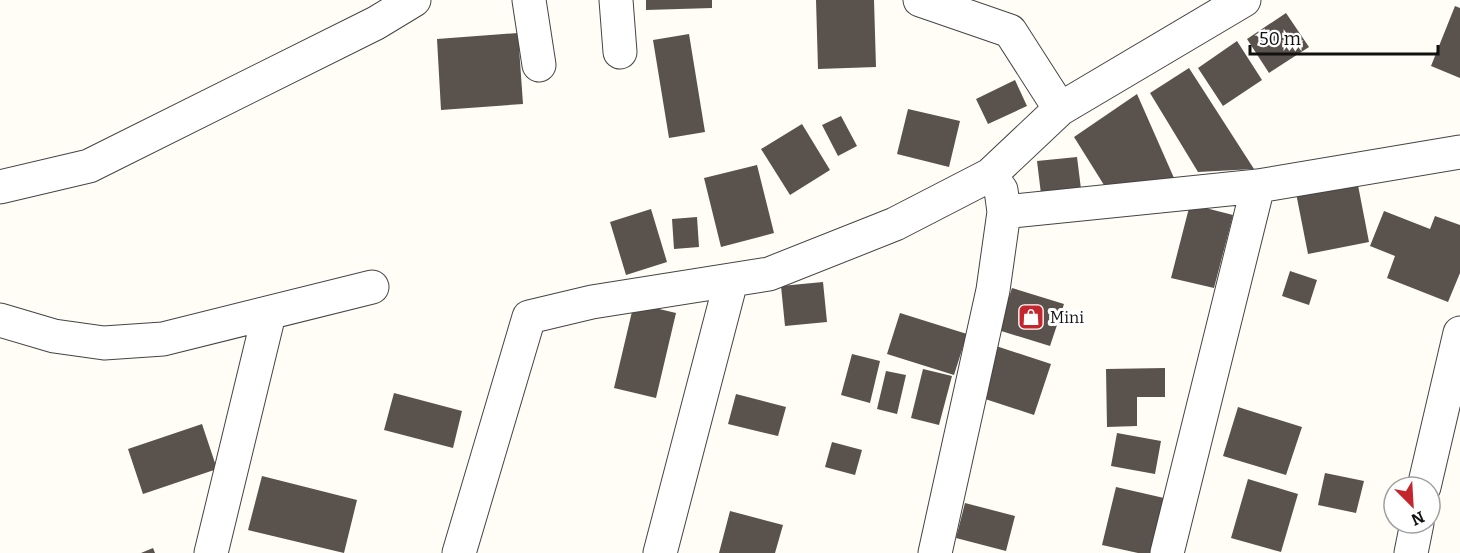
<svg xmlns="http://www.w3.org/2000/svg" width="1460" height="553" font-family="Bitter,serif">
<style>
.building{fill:#5a524d}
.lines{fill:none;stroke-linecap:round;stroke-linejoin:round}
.minor-casing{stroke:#444;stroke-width:35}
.minor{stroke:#fff;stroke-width:33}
.labels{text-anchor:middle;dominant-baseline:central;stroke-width:6;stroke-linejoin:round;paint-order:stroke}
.poi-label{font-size:16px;fill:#111;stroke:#fff;text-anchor:start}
</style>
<rect width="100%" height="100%" fill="#fffdf5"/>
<!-- building -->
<path class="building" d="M646,0H712V8L646,10Z
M816,0H874L876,67L818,69Z
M1455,6L1460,8V78L1431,66Z
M1286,13L1309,47L1269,73L1247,39Z
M518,33L523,104L441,110L437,39Z
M689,34L705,132L669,138L653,40Z
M1237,41L1262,80L1223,106L1198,68Z
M1189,68L1254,169L1198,172L1150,93Z
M1015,80L1027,106L988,124L976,99Z
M1137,94L1174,178L1104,185L1074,137Z
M908,109L960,121L949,167L897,154Z
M841,116L857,146L838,156L822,125Z
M802,124L830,170L790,195L761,149Z
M1077,157L1081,189L1041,194L1037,161Z
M757,165L774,233L721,247L704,178Z
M1357,180L1369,242L1308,254L1296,193Z
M1190,204L1233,215L1214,288L1171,278Z
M651,209L667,262L626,275L610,222Z
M1384,211L1430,229L1435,216L1460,225V273L1448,302L1387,278L1395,256L1370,246Z
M697,217L699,247L674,249L672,219Z
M1290,271L1317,280L1309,305L1282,296Z
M823,282L827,322L785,326L781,286Z
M1012,288L1064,304L1050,346L998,330Z
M634,303L676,313L656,398L614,388Z
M900,313L967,334L954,375L887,354Z
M993,345L1051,364L1034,415L976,396Z
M852,354L880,361L870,403L841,395Z
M1165,368V397H1137V426L1107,427L1106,369Z
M923,369L952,376L939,425L911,418Z
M886,371L906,375L897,414L877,409Z
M394,393L462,411L453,448L384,430Z
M736,394L786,407L778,436L728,424Z
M1238,407L1302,427L1286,475L1223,456Z
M202,424L217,469L143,494L128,449Z
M1117,433L1161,441L1155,474L1111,466Z
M832,442L862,450L855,475L825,467Z
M1325,473L1364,481L1356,513L1318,505Z
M262,476L357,500L344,553L248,530Z
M1248,479L1298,494L1281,552L1231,538Z
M1116,487L1164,498L1151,553H1138L1102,545Z
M965,503L1015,516L1006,551L956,538Z
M730,511L783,525L775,553H719Z
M153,548L155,553H141Z"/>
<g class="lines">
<!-- minor casing -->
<g class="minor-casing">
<path id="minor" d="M529,0L539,65
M616,0L620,52
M920,0L1010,31L1060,109
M0,187L89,166L376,23L414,0
M1004,212L1258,186L1460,152
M0,320L54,336L104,343L163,339L372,287
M1424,487L1460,333
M211,553L269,314
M459,553L529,317L592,302L769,274L895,224L990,175
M660,553L731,281
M935,553L993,290L1004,212L1001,190L990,175L1060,109L1244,0
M1167,553L1258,186
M1411,553L1417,523"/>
</g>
<!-- minor -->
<use href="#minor" class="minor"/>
</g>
<!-- icons -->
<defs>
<g id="shop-square" transform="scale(1.35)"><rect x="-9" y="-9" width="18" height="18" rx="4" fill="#c4262e" stroke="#fff"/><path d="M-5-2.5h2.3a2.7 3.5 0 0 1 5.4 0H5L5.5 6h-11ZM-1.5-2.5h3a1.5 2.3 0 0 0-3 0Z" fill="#fff"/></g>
</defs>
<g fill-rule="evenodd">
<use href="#shop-square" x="1031" y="317"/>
</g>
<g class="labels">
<!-- poi labels -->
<g class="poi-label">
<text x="1050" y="317">Mini</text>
</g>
</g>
<!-- north arrow -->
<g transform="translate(1412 505) rotate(156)"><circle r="28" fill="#ffffff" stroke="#a0a0a0" stroke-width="1.5"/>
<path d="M0-4.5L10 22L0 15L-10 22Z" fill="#c4262e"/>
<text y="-9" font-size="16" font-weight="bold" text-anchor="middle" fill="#111111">N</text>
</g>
<!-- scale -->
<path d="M1250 45v9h188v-9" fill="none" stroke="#111111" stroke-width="3"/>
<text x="1259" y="45" font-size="18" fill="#111111" stroke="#ffffff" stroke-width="4.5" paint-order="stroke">50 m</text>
</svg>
